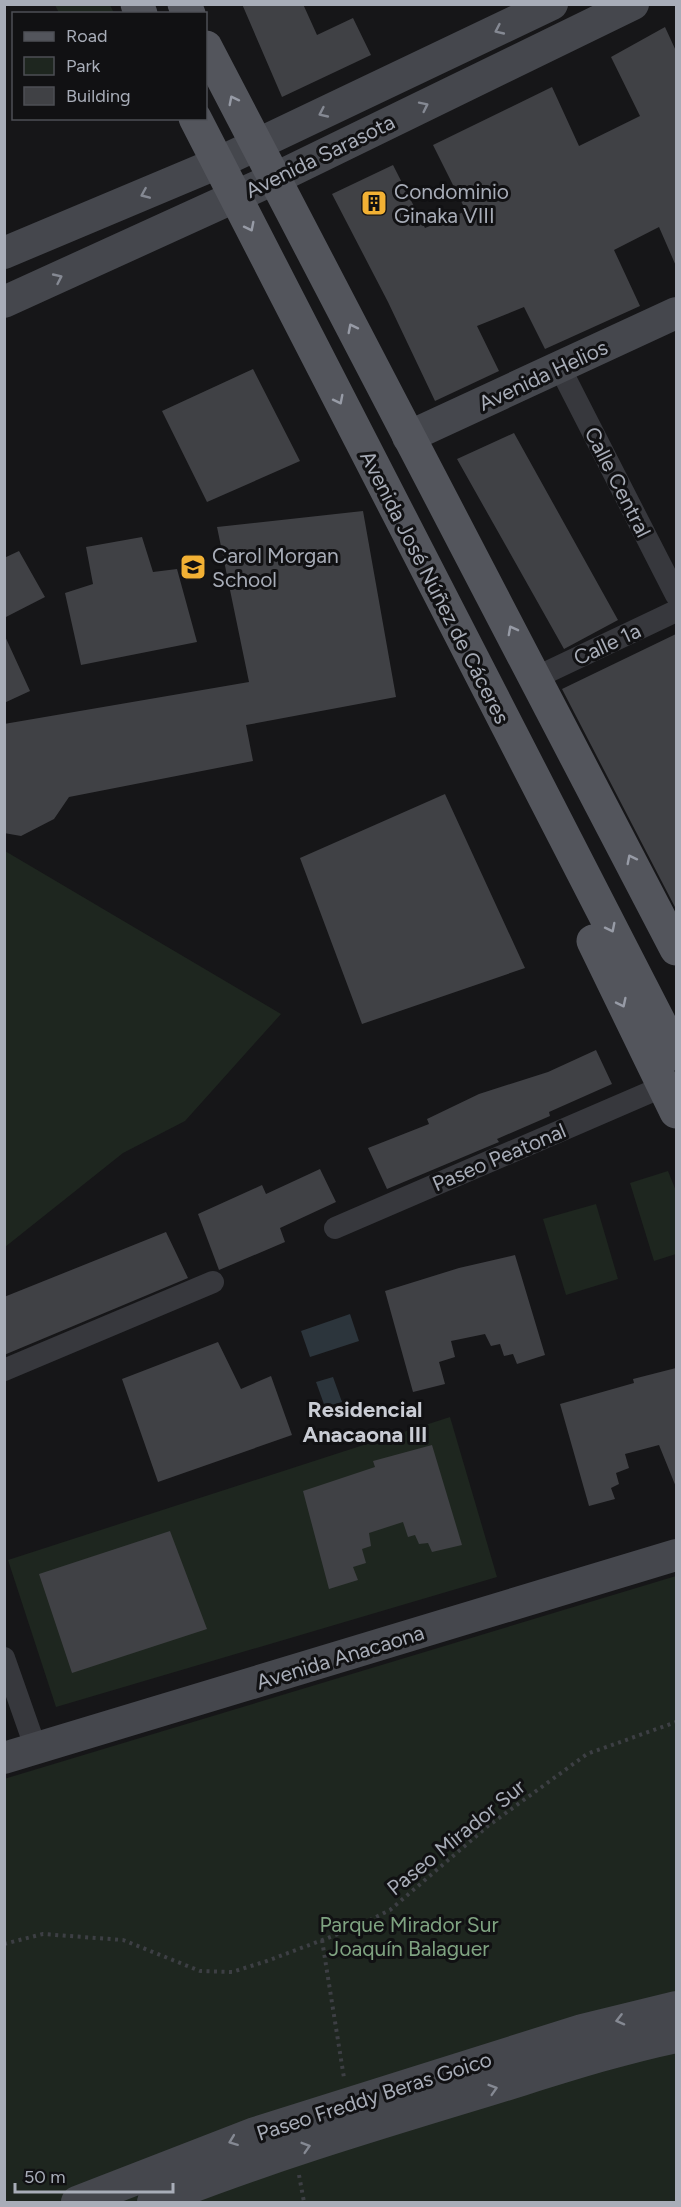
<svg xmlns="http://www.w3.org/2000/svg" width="681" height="2207" font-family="Figtree,sans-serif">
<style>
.green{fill:#1e261f}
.water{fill:#2c353c}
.building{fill:#404145}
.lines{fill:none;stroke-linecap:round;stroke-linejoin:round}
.path{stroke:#3d3f44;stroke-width:4;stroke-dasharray:3 4.5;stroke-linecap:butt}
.street{stroke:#37383d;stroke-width:22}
.secondary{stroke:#45474d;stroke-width:32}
.primary{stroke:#53555c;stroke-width:33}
.oneway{stroke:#858993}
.oneway2{stroke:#979ba6}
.labels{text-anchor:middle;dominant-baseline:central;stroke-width:6;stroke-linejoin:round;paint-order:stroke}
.street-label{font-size:21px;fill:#a8adb8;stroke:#111113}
.poi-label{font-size:21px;fill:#a8adb8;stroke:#111113;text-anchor:start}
.park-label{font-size:21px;fill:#7fa381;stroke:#111113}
.neighbourhood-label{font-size:22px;font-weight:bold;fill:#c9ccd4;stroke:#111113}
</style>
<rect width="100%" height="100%" fill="#161618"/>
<!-- green -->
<path class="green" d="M55,5H110L114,13H59Z
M5,851L281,1014L185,1121L123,1153L5,1247Z
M668,1171L676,1191V1254L654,1261L630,1183Z
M596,1204L618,1279L566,1295L543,1219Z
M450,1417L497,1577L56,1707L8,1560Z
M676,1576V2202H5L4,1779Z"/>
<!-- water -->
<path class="water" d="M350,1314L359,1341L310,1357L301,1331Z
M333,1377L342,1402L325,1407L316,1382Z"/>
<!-- building -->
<path class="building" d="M242,4H303L317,35L353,18L371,55L282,97Z
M665,27L676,51V266L659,227L614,250L640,306L545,349L524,307L477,326L499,371L435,401L388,302L332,194L393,165L425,228L466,211L433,145L552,87L579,146L640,116L611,57Z
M253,369L300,461L207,502L162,411Z
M514,433L618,620L564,649L457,459Z
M363,511L396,697L246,725L253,761L69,797L54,819L21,836L4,833V724L249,682L217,527Z
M142,537L153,572L177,569L197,642L81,665L65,593L93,584L86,547Z
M19,551L45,597L4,618V558Z
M4,634L30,691L4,703Z
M676,634V909L562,689Z
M445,794L525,968L362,1024L300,858Z
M596,1050L612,1084L549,1112L550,1116L497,1139L499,1142L387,1189L368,1148L429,1124L427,1119L479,1094L548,1072Z
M320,1169L336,1202L280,1228L285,1242L219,1270L198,1214L262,1185L266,1194Z
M166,1232L188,1278L4,1355V1297Z
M515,1255L545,1355L517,1364L513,1354L504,1356L500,1344L491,1346L485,1334L451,1341L455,1357L439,1362L445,1384L413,1392L385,1291L459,1268Z
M218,1342L241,1389L271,1376L292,1435L158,1482L122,1379Z
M676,1368V1487L659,1445L625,1454L629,1468L616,1473L619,1484L611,1488L615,1499L589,1506L560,1404L634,1383L633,1379Z
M432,1445L462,1545L432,1552L428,1543L419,1544L415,1535L408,1537L403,1522L369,1533L371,1546L362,1549L366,1563L353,1567L358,1580L329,1589L303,1491L375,1467L373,1461Z
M170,1531L207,1629L72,1673L39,1574Z"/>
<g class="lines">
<!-- path -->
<path class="path" d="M322,1940L344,2078
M4,1944L43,1934L123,1940L200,1971L232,1972L267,1961L354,1928L390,1910L488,1826L587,1754L676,1722
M299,2175L304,2202"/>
<!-- street -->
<path class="street" d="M560,368L676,595
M537,677L676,611
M335,1228L662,1087
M4,1370L213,1282
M4,1658L36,1749"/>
<!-- secondary -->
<path class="secondary" d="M4,253L218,163L552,4
M4,302L274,179L633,4
M408,437L676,313
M4,1758L676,1555
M77,2202L255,2133L582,2030L676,2007
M153,2202C258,2160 367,2127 476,2094C542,2074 609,2051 676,2037"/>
<!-- primary -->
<path class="primary" d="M137,4L141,14
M184,4L189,14
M206,47L676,949
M195,118L676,1054
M593,941L676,1112"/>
</g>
<!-- one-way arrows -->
<defs><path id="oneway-chevron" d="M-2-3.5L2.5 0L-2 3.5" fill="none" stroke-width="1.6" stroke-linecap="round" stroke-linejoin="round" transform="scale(1.5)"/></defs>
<g class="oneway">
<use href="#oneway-chevron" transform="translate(499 30) rotate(155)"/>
<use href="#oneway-chevron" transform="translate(424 106) rotate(-26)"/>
<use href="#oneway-chevron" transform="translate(323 113) rotate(155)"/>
<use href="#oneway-chevron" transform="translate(145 194) rotate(157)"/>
<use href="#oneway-chevron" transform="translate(58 278) rotate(-25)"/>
<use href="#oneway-chevron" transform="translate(620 2020) rotate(166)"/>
<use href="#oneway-chevron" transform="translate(493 2089) rotate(-17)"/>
<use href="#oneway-chevron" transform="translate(233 2141) rotate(159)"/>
<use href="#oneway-chevron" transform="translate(306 2147) rotate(-17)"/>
</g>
<g class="oneway2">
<use href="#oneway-chevron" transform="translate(233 100) rotate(-117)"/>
<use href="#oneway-chevron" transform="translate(250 227) rotate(63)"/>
<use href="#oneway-chevron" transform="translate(352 328) rotate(-117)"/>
<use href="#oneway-chevron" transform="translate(339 400) rotate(63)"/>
<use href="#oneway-chevron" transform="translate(512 630) rotate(-118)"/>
<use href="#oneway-chevron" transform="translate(631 859) rotate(-117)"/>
<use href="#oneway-chevron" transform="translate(611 928) rotate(63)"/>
<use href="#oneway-chevron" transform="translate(622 1003) rotate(64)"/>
</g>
<!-- icons -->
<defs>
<g id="building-square" transform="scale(1.35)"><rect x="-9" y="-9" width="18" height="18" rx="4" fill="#f2b134" stroke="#111113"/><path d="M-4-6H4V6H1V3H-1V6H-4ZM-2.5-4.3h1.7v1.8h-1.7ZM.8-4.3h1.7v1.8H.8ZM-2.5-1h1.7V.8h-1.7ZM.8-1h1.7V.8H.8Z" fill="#111"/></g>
<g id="school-square" transform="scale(1.35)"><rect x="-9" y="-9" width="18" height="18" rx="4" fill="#f2b134" stroke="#111113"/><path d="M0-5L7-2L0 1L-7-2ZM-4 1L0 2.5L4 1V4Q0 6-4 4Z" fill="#111"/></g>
</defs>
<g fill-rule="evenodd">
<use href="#building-square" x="374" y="203"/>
<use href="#school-square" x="193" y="567"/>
</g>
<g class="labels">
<!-- street labels -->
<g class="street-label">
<text transform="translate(320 156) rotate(-26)">Avenida Sarasota</text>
<text transform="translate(543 375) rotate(-25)">Avenida Helios</text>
<text transform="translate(618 482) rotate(63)">Calle Central</text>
<text transform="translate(435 587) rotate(63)">Avenida José Núñez de Cáceres</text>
<text transform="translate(607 644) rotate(-25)">Calle 1a</text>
<text transform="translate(499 1157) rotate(-23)">Paseo Peatonal</text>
<text transform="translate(340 1657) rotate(-17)">Avenida Anacaona</text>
<text transform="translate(456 1837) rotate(-39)">Paseo Mirador Sur</text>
<text transform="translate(374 2096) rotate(-18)">Paseo Freddy Beras Goico</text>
</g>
<!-- poi labels -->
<g class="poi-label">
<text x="394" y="191">Condominio<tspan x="394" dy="24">Ginaka VIII</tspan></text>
<text x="212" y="555">Carol Morgan<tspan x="212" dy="24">School</tspan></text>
</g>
<!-- park labels -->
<g class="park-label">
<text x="409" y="1924">Parque Mirador Sur<tspan x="409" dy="24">Joaquín Balaguer</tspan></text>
</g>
<!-- neighbourhood labels -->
<g class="neighbourhood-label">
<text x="365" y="1409">Residencial<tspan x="365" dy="25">Anacaona III</tspan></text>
</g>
</g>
<!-- border -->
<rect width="681" height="2207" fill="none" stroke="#a8adb8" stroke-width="12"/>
<!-- legend -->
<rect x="12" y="12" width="195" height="108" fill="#111113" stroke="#4d4f55" stroke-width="1.5"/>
<rect x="24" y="32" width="30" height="9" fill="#53555c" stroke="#4d4f55" stroke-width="1.5"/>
<text x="66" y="42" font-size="18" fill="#a8adb8">Road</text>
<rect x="24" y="57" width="30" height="18" fill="#1e261f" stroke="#4d4f55" stroke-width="1.5"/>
<text x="66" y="72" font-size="18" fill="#a8adb8">Park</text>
<rect x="24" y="87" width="30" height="18" fill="#404145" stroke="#4d4f55" stroke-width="1.5"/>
<text x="66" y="102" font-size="18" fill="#a8adb8">Building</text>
<!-- scale -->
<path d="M15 2183v9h158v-9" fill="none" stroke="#a8adb8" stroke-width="3"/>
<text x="24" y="2183" font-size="18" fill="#a8adb8" stroke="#111113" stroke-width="4.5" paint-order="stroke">50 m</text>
</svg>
